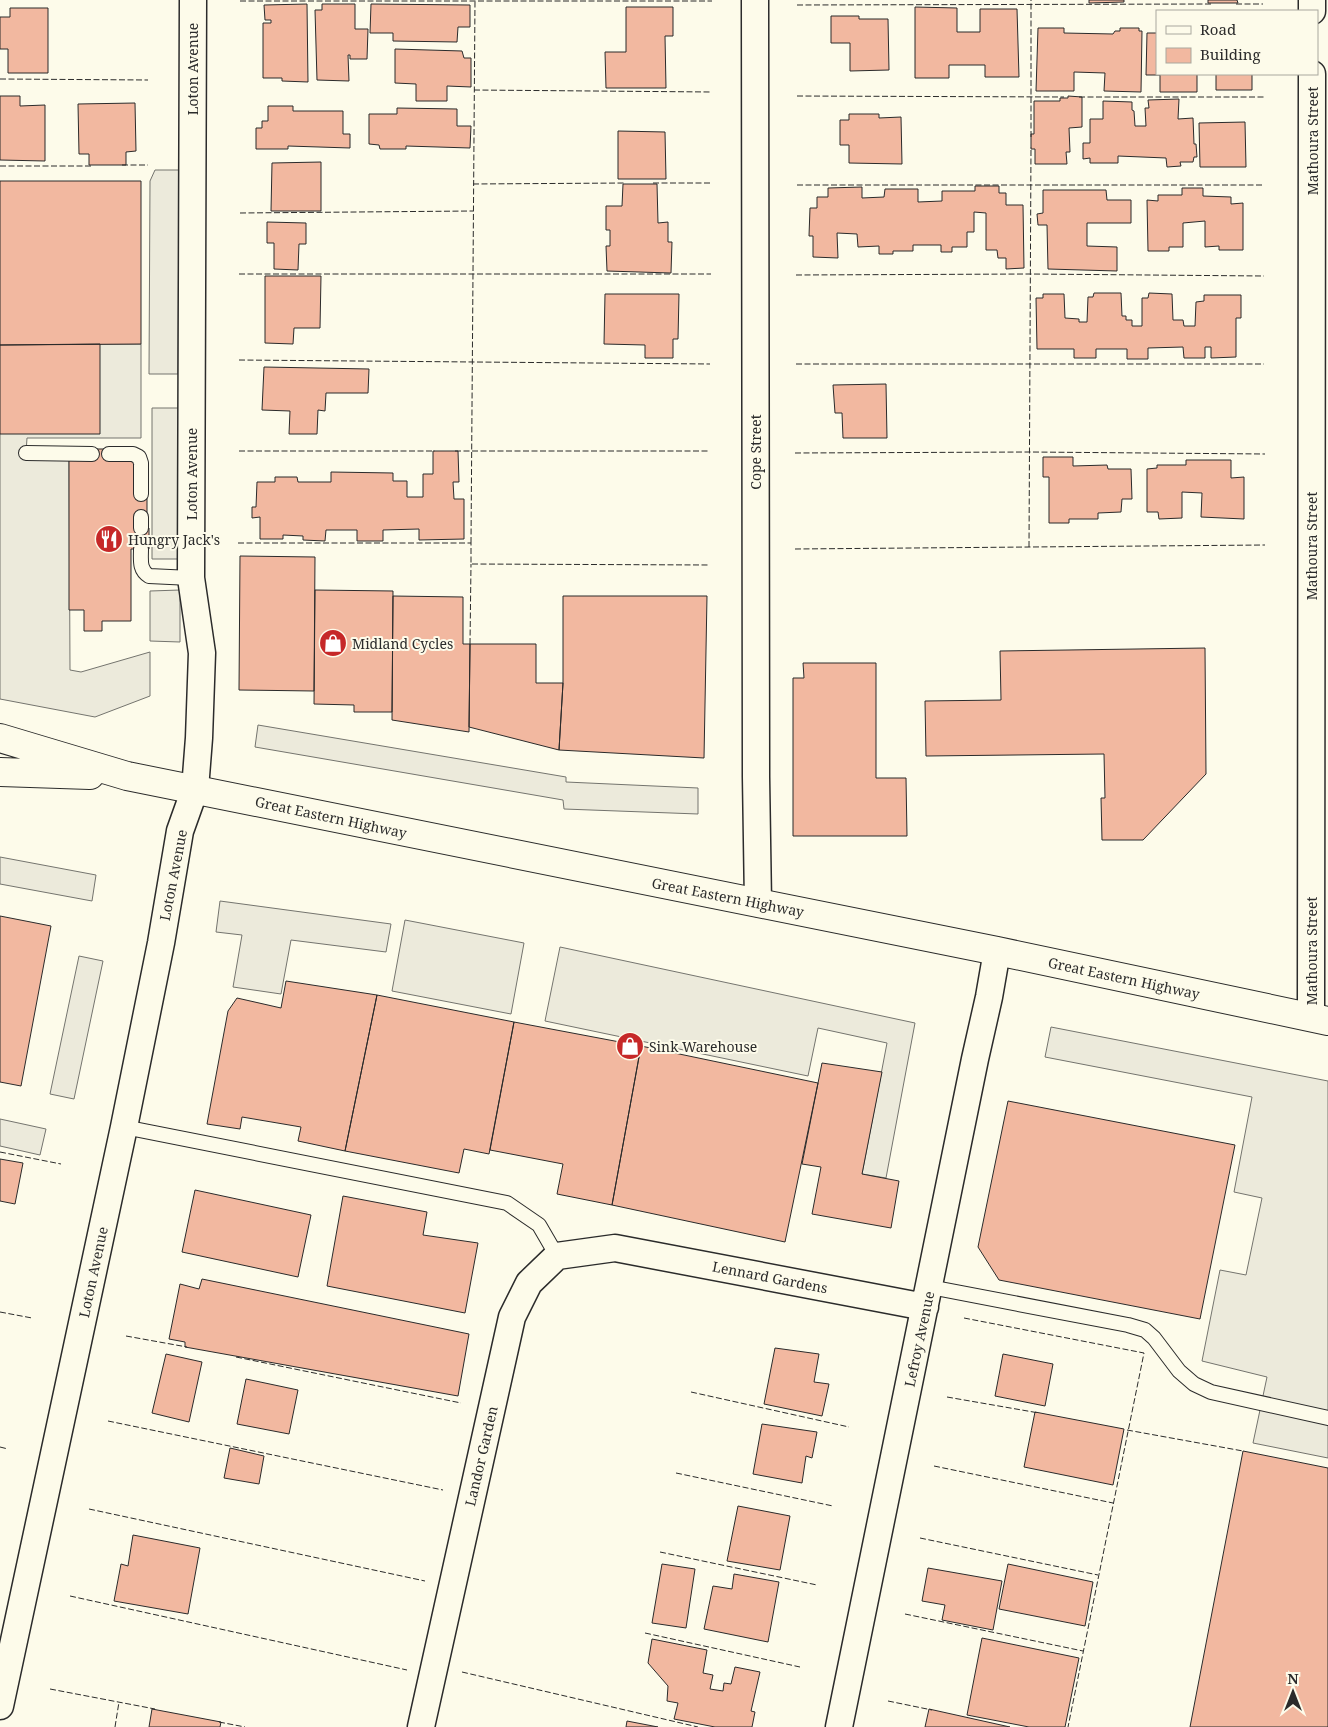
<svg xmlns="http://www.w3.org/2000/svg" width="1328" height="1727" font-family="'Noto Serif',serif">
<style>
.parking{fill:#eceadb;stroke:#74746e}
.building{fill:#f2b8a0;stroke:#2b2b2b}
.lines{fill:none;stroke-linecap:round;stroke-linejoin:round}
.service-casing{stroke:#2b2b2b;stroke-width:16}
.minor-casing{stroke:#2b2b2b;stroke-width:29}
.trunk-casing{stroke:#2b2b2b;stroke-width:30}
.service{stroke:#fdfbea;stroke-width:14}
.minor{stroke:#fdfbea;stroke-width:26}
.trunk{stroke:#fdfbea;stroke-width:28}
.fence{stroke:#2b2b2b;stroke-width:1;stroke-dasharray:6 2.5;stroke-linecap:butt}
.labels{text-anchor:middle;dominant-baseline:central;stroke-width:4;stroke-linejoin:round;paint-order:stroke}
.street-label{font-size:14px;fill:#2b2b2b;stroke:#fdfbea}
.poi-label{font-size:14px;fill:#2b2b2b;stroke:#fdfbea;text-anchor:start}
</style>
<rect width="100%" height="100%" fill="#fdfbea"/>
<!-- parking -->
<path class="parking" d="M155,170H179L178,374H149L150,181Z
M141,344V438H27L26,453L69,454L70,670L81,672L150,652V696L95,717L0,699V345Z
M152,408H179L180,559H152Z
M180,590V642L150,641V591Z
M258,725L566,777V782L698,788V814L564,809L563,800L255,747Z
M0,857L96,875L92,901L0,884Z
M220,901L391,924L386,952L291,940L281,994L233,987L242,935L216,932Z
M405,920L524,943L511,1014L392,991Z
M560,947L915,1023L886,1178L862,1174L887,1043L818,1028L808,1076L545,1021Z
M79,956L103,961L74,1099L50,1094Z
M1051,1027L1328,1081V1458L1253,1443L1267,1377L1202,1361L1220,1270L1246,1275L1262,1198L1234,1192L1252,1097L1045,1057Z
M0,1119L46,1129L40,1155L0,1146Z"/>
<!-- building -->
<path class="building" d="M1089,0H1124V2L1089,3Z
M1208,0H1237L1238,3H1208Z
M307,4L308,82L282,81V78H263V23H271V20H265L264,5Z
M322,4H355V29H368L367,59H350V55H348L349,81L317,80L315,10H322Z
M371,4L470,5V27H458L457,42L393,41V33H370Z
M626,7H673V36H665L666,88H606L605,52H626Z
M915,7L957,8V32H980V9H1017L1019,77H985V65H949V78H915Z
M10,8H48V73H8V49H0V17H10Z
M831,16H859V19H888L889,70L850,71V43H831Z
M1038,28H1064V33L1113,34L1115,31H1120V28H1139V31H1142L1141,92L1104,91L1105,73L1074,72V91H1036Z
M1147,33H1157V74H1197V92H1160V75H1146Z
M395,49L462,51L464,58H471V87L447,86V101H416V84L395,83Z
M1203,74H1252V90H1216V74Z
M0,96H20V106L45,105V161L0,160Z
M1068,96L1082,97V127L1069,128L1070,152H1066L1067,164H1035V149H1031V134H1034V101H1060V98H1068Z
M1179,99L1178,119L1193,118L1194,144H1196L1197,157H1194L1193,162H1180L1181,166L1167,167L1166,158L1118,156V163H1090V158L1083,159V143H1090V119H1103V101L1132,102V110L1134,111L1135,126H1146L1145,108H1149L1148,100Z
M135,103L136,151L126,152V165H89V154H79L78,104Z
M268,106H293V111H343V134H350V148L288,146V149H256V128H262V121H268Z
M397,108L457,109V126H471L470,148L406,146V149H380L379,145L369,144V114H397Z
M849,114H879V118L901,117L902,164L849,163V145H840V120H849Z
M1245,122L1246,167H1200L1199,123Z
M618,131L665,132L666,179H618Z
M321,162V211H271L272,163Z
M0,181H141V344L0,345Z
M623,184H657L658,223L668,222V242H672L671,273L607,271L606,246H610V230H606V206H622Z
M975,186H999V193H1006V205H1023L1024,268L1006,269V258H998L997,250H986V213L974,212V232H967V247H952V252H941V245H913V251H893V254H879V246L858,247L857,234L837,233L838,258L813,257V236H809L810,208H817V197H828V188L862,187V198L884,197L885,189H918V202L942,201V191H975Z
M1182,188H1203V196L1231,197V204L1243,203V250H1219V246L1205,247V221L1183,223V247H1169V251H1148L1147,200L1158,201V195H1182Z
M1043,190H1106L1107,200H1131V223H1087V246L1117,247V271L1048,269L1047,225H1038L1037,214L1043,213Z
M267,222L306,223V244H299L298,270L274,269V243H267Z
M265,276H321L320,328H294L293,344L265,343Z
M1094,293H1121L1122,316H1126V320H1132V326H1142V298H1148L1149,293L1172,294L1173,320H1183L1184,326H1195L1196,302L1204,301V295H1241V318H1236V357L1211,358V347H1205V358H1184L1183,347L1148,348V359H1127V349H1096V358H1074V349H1037L1036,298H1043V294H1064L1065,318L1079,319V322H1087L1088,297H1093Z
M605,294H679L678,339H673V358H645V345L604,344Z
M100,344V434H0V345Z
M264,367L369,369L368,393H326L325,411L318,410L317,434H289L290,411L262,410Z
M886,384L887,438H843L842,413H835L833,385Z
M92,449H109V461H136L147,494V517L136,528H149V549H131V621H102V631H84V610H69V460Z
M433,451H458L459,482H453L454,499H464V539L419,540V529L383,530V541H357V530H326L325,541L303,540V536L283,535V539H260V517L252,518V507H256L257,482H275V477H297L298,482H331V472L393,473V481H407V497H423V474H433Z
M1043,457H1073V466L1107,465L1108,469H1131L1132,499H1122L1121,512L1098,513V519H1069V523H1049V477H1043Z
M1186,460H1231V478L1244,477V519L1201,517L1202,493L1182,492V518L1159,519L1158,512H1147V469L1157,468V465H1186Z
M240,556L315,557L314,691L239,690Z
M315,590L393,591L392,712H354V705L314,704Z
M393,596L463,597V644H470L469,732L392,720Z
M563,596H707L704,758L559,750L563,683Z
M470,644H536V683H563L559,750L469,727Z
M1205,648L1206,774L1143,840H1102L1101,798H1105L1104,754L926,756L925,701L1001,700L1000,651Z
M803,663H876V778H906L907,836H793V678H804Z
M0,916L51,926L21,1086L0,1082Z
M286,981L377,995L345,1151L298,1141L301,1127L242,1117L240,1129L207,1124L228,1011L237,998L281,1008Z
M377,995L514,1022L489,1154L464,1149L459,1173L345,1151Z
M514,1022L641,1046L612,1205L557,1194L563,1164L490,1150Z
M641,1046L818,1083L785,1242L612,1205Z
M822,1063L882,1072L862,1174L899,1181L891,1228L812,1214L821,1167L802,1164Z
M1008,1101L1235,1145L1200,1319L999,1280L978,1247Z
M0,1159L23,1163L15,1204L0,1201Z
M195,1190L311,1215L298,1277L182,1252Z
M343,1196L427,1212L423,1235L478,1243L465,1313L327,1286Z
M202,1279L469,1334L458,1396L185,1347V1342L169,1339L180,1284L199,1289Z
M775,1348L819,1354L814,1382L829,1384L822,1416L764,1404Z
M166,1354L202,1362L189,1422L152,1413Z
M1003,1354L1053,1364L1045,1406L995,1396Z
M246,1379L298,1390L289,1434L237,1424Z
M1035,1412L1124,1429L1113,1485L1024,1467Z
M762,1424L817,1432L812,1458L806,1456L802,1483L753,1474Z
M230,1448L264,1456L259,1484L224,1478Z
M1243,1451L1328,1468V1727H1190Z
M738,1506L790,1516L780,1570L727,1561Z
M133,1535L200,1548L188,1614L114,1601L121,1564L128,1566Z
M662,1564L695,1569L686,1628L652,1623Z
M1008,1564L1093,1582L1085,1626L999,1609Z
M928,1568L1002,1581L993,1630L942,1620L945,1605L922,1601Z
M734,1574L779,1582L768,1642L704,1629L713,1586L732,1589Z
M982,1638L1079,1658L1065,1727H1029L967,1715Z
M652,1639L707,1650L703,1673L713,1675L710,1689L723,1691L724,1683L731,1684L735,1667L760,1672L751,1711L755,1712L752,1727H715L674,1719L678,1703L667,1701L668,1686L648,1663Z
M152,1709L221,1722L220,1727H149Z
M929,1709L1010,1727H925Z
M627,1721L658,1727H626Z"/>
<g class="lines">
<!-- service casing -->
<g class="service-casing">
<path id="service" d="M26,453L92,454
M109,454H133L139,457L141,463V494
M141,517V528
M141,549C141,560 139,570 149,576L191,578
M124,1127L507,1203L539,1225L557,1256
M930,1287L1128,1325L1145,1330L1154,1338L1179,1371L1194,1384L1211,1392L1328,1418"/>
</g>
<!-- minor casing -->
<g class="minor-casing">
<path id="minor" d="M755,0L756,777L758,903
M1312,11V0
M1311,1017L1312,74
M0,1706L124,1127L161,943L180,831L195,789L199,738L202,653L191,578L193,0
M421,1727L512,1317L529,1283L557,1256L615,1248L925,1307
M839,1727L975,1059L989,997L997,951"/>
</g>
<!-- trunk casing -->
<g class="trunk-casing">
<path id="trunk" d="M0,738L127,776L997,951L1328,1021
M0,772L90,775"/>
</g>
<!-- service -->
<use href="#service" class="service"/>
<!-- minor -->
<use href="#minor" class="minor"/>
<!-- trunk -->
<use href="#trunk" class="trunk"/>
<!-- fence -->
<path class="fence" d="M240,1H712
M1236,4H1263
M797,5L1211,4
M0,79L148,80
M474,90L711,92
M797,96L1064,97
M1079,97H1264
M1031,137V0
M122,165H148
M0,166H92
M653,183H711
M473,184L626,183
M797,185H1264
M240,213L473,211
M239,274H711
M796,275L1030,274L1264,276
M239,360L710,364
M796,364H1264
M239,451H435
M455,451H710
M795,453L1030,452L1265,454
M238,543H471V564L709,565
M471,543L475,0
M1029,547L1031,147
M795,549L1265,545
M470,644L471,564
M0,1152L61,1164
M0,1312L32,1318
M964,1318L1144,1353L1068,1727
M126,1336L187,1347
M236,1357L461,1403
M691,1392L849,1427
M947,1397L1039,1413
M108,1421L443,1490
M1127,1430L1243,1451
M0,1447L8,1449
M934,1466L1113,1503
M676,1473L833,1506
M89,1509L425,1581
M920,1538L1098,1575
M660,1552L817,1585
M70,1596L407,1670
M905,1614L1083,1651
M645,1633L800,1667
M462,1672L698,1727
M50,1689L155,1709
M888,1701L932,1710
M219,1722L245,1727
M115,1727L119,1702"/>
</g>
<!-- icons -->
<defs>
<g id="restaurant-disc" transform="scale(1.4375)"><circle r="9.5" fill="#c62828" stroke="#fdfbea"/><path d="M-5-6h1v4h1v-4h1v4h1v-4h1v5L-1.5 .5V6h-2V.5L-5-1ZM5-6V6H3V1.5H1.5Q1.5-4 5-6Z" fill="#fff"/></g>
<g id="shop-disc" transform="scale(1.4375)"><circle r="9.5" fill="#c62828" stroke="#fdfbea"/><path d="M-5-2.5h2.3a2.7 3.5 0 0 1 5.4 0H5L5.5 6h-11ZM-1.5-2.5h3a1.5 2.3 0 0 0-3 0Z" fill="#fff"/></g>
</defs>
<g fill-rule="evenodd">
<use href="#restaurant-disc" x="109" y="539"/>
<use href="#shop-disc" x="333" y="643"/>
<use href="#shop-disc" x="630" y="1046"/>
</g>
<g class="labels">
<!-- street labels -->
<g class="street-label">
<text transform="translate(192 69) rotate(-90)">Loton Avenue</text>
<text transform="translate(1312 141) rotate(-90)">Mathoura Street</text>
<text transform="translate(755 452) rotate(-90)">Cope Street</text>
<text transform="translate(191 474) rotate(-90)">Loton Avenue</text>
<text transform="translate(1311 546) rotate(-90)">Mathoura Street</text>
<text transform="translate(331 817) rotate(12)">Great Eastern Highway</text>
<text transform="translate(173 875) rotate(-79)">Loton Avenue</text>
<text transform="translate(728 897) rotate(11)">Great Eastern Highway</text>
<text transform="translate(1311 951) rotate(-90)">Mathoura Street</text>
<text transform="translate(1124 978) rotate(12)">Great Eastern Highway</text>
<text transform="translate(93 1272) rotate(-78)">Loton Avenue</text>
<text transform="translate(770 1277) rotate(11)">Lennard Gardens</text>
<text transform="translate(919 1339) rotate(-78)">Lefroy Avenue</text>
<text transform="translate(481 1456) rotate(-77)">Landor Garden</text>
</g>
<!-- poi labels -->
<g class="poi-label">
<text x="128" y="539">Hungry Jack's</text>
<text x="352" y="643">Midland Cycles</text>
<text x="649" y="1046">Sink Warehouse</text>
</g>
</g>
<!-- legend -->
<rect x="1156" y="10" width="162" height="65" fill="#fdfbea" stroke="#a9a89e"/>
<rect x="1166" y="26" width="25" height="8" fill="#fdfbea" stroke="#a9a89e"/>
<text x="1200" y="35" font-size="15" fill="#2b2b2b">Road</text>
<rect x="1166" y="48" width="25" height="15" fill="#f2b8a0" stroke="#a9a89e"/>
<text x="1200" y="60" font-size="15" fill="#2b2b2b">Building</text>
<!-- north arrow -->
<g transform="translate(1293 1692)" stroke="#fdfbea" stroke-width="4" paint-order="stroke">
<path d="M0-4L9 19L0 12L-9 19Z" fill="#2b2b2b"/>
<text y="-8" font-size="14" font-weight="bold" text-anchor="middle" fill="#2b2b2b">N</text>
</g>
</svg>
